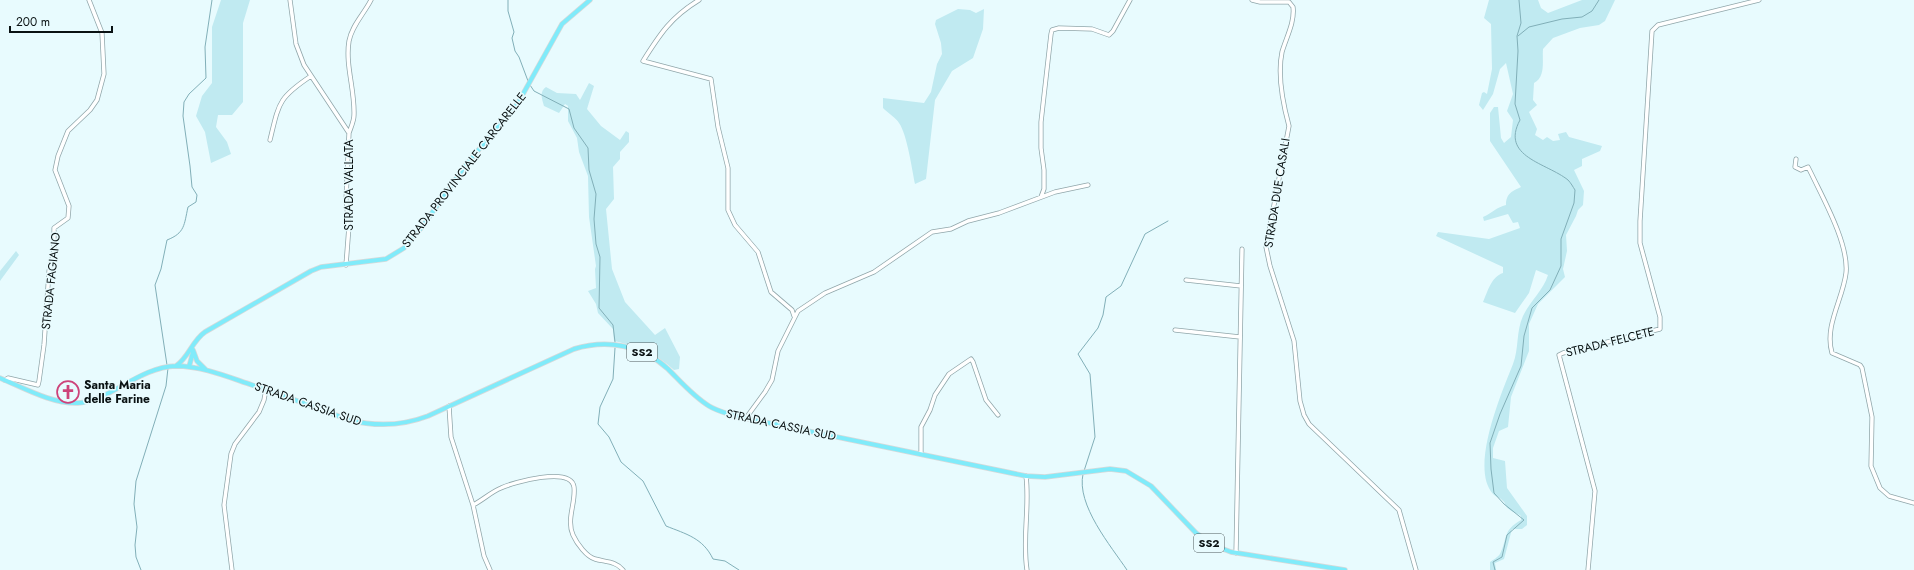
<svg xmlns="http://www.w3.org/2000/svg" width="1914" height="570" font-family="Jost,sans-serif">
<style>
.green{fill:#c0eaf1}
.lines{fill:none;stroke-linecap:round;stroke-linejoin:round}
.stream{stroke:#81afb8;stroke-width:1}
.minor-casing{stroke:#90a6aa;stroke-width:5}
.major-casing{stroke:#d8d9d9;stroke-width:5.5}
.minor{stroke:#fff;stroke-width:3.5}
.major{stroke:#80ebfa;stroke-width:4}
.labels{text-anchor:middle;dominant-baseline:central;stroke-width:3;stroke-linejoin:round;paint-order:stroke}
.shield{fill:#e8fbfe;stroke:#4d585a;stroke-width:1}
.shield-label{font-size:11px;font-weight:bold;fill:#0a1213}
.street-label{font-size:12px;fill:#0a1213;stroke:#e8fbfe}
.poi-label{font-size:12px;font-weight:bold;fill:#0a1213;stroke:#e8fbfe;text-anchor:start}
</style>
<rect width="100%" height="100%" fill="#e8fbfe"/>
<!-- green -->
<path class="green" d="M221,0H250L243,23V102L232,115H218L216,127L227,142L231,154L211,163L205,132L196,116L202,96L212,83V27Z
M1489,0H1538L1541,8L1548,13L1582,0H1615L1605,21L1599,25L1580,28L1553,38L1543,49C1542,61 1546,77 1534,83L1533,100L1537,105L1529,112L1537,129L1535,135L1543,140L1547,137L1553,141L1560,140L1558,134L1566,132L1569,137L1602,146L1600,151L1582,159V166L1574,170L1584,191L1583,205L1578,210L1576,216L1566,235L1567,251L1563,269L1565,277L1538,304L1529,324V351L1511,397L1508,427L1499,431L1493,448V458L1505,461L1507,488L1527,516V525L1522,529H1512L1504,559L1495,563L1496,570H1490V562C1493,560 1498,557 1500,554C1508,538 1502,531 1521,520V516C1517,513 1509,511 1506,506C1505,505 1505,502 1503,501C1501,498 1496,497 1493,494C1469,468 1502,392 1513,364C1519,349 1516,331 1523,316C1530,301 1543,291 1548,275L1536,270L1529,293L1515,313L1483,302C1488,291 1491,277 1503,273V267L1436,236L1438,232L1489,239L1520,228L1518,222L1513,223L1508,214L1484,221L1483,217C1492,213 1497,207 1506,205C1506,193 1513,191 1521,187L1490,141V113L1494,107H1498L1501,138L1504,143L1511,137L1513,120L1507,111L1513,94L1506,63L1500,69L1493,94L1483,110L1479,105L1482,93L1484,92L1487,94L1492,69L1491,24L1484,18Z
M958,9L970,10L976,13L984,9L983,29L973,58L952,71L935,100L926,179L915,184C912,169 907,134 899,123C897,119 887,112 883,108V98L924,103L931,92L937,64L942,54L941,43L935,24L936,20Z
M589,83L594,86L587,109L601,126L620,140L626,131L629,133V142L620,152V159L613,167L614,199L606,209L612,269L625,302L655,335L665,328L680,357L679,369L674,370C654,352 640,347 614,341L613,329L598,313L596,304L588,291L596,288L595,269L596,266L589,217L588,176L579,152L577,138L568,121V106L565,104L559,113L544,106C542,99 539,92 546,87L557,93L576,94L580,100Z
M16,251L19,255L0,281V271Z"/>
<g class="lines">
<!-- stream -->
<path class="stream" d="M508,0V11L514,32L512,38L515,51L519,57L528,81
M1518,36L1529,27L1562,19L1582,17L1592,11L1599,0
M530,85L534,91L569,109L574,128L588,148L589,170L596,194L594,219L596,244L600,257L599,308L613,325L615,342
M615,348L613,379L600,407L598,424L609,437L621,462L643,481L666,526C686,534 703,538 713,559L725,561L739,570
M167,365L155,285L161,269L167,240C185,233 184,225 188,207L196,202L197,195L192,187L190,166L183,116L184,102L189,94L206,78L205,47L212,0
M1084,471L1095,437L1090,374L1078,354L1098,328L1103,315L1106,297L1121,286L1145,234L1168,221
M1083,474C1076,505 1111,546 1127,570
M141,570L136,557L135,545L137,527L134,504L136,481L166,386L168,368
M1495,570L1493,562L1502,557L1507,535L1524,520L1504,504L1494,493L1491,469L1490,443L1500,414L1521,366L1524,336L1532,308L1550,290L1561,266V239L1574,203L1575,190C1573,187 1571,183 1568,180C1547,163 1500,157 1520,120L1515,104L1518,51L1517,36L1521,23L1519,0"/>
<!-- minor casing -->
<g class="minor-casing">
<path id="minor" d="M290,0L296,44L304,65L349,133L346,200L349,226L346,265
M699,0C671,17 660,34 643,61L711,79L718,127L728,168V210L735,225L758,252L771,292L792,310L794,316
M1252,0L1260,2H1289L1293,7C1295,22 1286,38 1282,52C1277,76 1283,104 1289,126L1266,247L1270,266L1294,341L1300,401L1304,415L1309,424L1399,510L1416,570
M349,133C351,127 354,121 354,115C355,90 345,65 349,41C352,25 364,14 371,0
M270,140C279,103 278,98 311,76
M1796,159L1795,167L1801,170L1808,167L1812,175C1824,200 1849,245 1846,273C1843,299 1824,326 1832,353L1860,365L1862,368L1872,417L1871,466L1880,488L1889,496L1914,503
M1041,197L1044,189V170L1041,148V122L1051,34L1052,30L1059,28L1092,29L1109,35L1113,31L1130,0
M1186,280L1241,286
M1175,330L1240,337
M5,380L8,378L38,385L39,381L44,345L49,271L54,251V228L68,218L69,206L55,170L58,156L68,131L90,110L97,100L104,74L102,33L89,0
M449,406L451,437L473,505L484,556L490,570
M746,418L765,392L772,380L778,351L798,311L825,293L874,272L932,232L951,229L968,221L999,213L1055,192L1088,185
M921,454V427L930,410L935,395L949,374L971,359L973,362L986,400L998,415
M1026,476C1030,507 1022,538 1027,570
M473,505C483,500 491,492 501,488C514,482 571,466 574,487C576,503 566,519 573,535C577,544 587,557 595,559C605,562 616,561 623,570
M1236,553L1242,249
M232,570L224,505L231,454L235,444L259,412L264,400L266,389
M1588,570L1595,491L1559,355L1563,353L1660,329V317L1640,243V221L1652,31L1658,25L1759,0"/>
</g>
<!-- major casing -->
<g class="major-casing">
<path id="major" d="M193,350L197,361L206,370
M176,366C189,357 192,341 205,332L311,271L321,267L386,259L404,248L422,227L465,166L518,103L562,24L590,0
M189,367L193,352
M0,378C24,388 52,404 78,403C110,401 139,367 176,366C202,366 228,377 252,385C285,396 317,408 349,420C377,427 402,426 428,416L574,349C607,339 642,345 668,369C681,382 694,397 709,406C717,411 726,413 735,416L1026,476L1045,477L1110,469L1126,471L1151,486L1196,533L1213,545L1231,552L1345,570"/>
</g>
<!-- minor -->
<use href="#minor" class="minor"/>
<!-- major -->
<use href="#major" class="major"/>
</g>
<!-- icons -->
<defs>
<g id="church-ring" transform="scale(1.15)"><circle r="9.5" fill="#e8fbfe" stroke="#cd437a" stroke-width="1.5"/><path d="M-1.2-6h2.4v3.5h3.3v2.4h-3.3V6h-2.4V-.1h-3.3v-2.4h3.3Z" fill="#cd437a"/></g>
</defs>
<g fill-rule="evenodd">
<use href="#church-ring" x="68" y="392"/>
</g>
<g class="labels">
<!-- shield labels -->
<g class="shield">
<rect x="627" y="343" width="30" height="18" rx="3"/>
<rect x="1194" y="534" width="30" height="18" rx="3"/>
</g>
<g class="shield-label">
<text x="642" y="352">SS2</text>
<text x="1209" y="543">SS2</text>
</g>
<!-- street labels -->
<g class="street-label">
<text transform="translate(464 170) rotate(-52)">STRADA PROVINCIALE CARCARELLE</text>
<text transform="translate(349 185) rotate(-90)">STRADA VALLATA</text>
<text transform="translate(1277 193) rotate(-81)">STRADA DUE CASALI</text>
<text transform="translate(51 281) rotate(-84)">STRADA FAGIANO</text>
<text transform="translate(1610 342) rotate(-14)">STRADA FELCETE</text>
<text transform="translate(308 404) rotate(19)">STRADA CASSIA SUD</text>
<text transform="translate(781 425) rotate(12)">STRADA CASSIA SUD</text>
</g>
<!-- poi labels -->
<g class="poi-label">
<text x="84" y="385">Santa Maria<tspan x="84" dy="14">delle Farine</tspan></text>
</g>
</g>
<!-- scale -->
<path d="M10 26v6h102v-6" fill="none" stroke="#0a1213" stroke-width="2"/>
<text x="16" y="26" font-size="12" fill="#0a1213" stroke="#e8fbfe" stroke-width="3" paint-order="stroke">200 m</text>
</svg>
